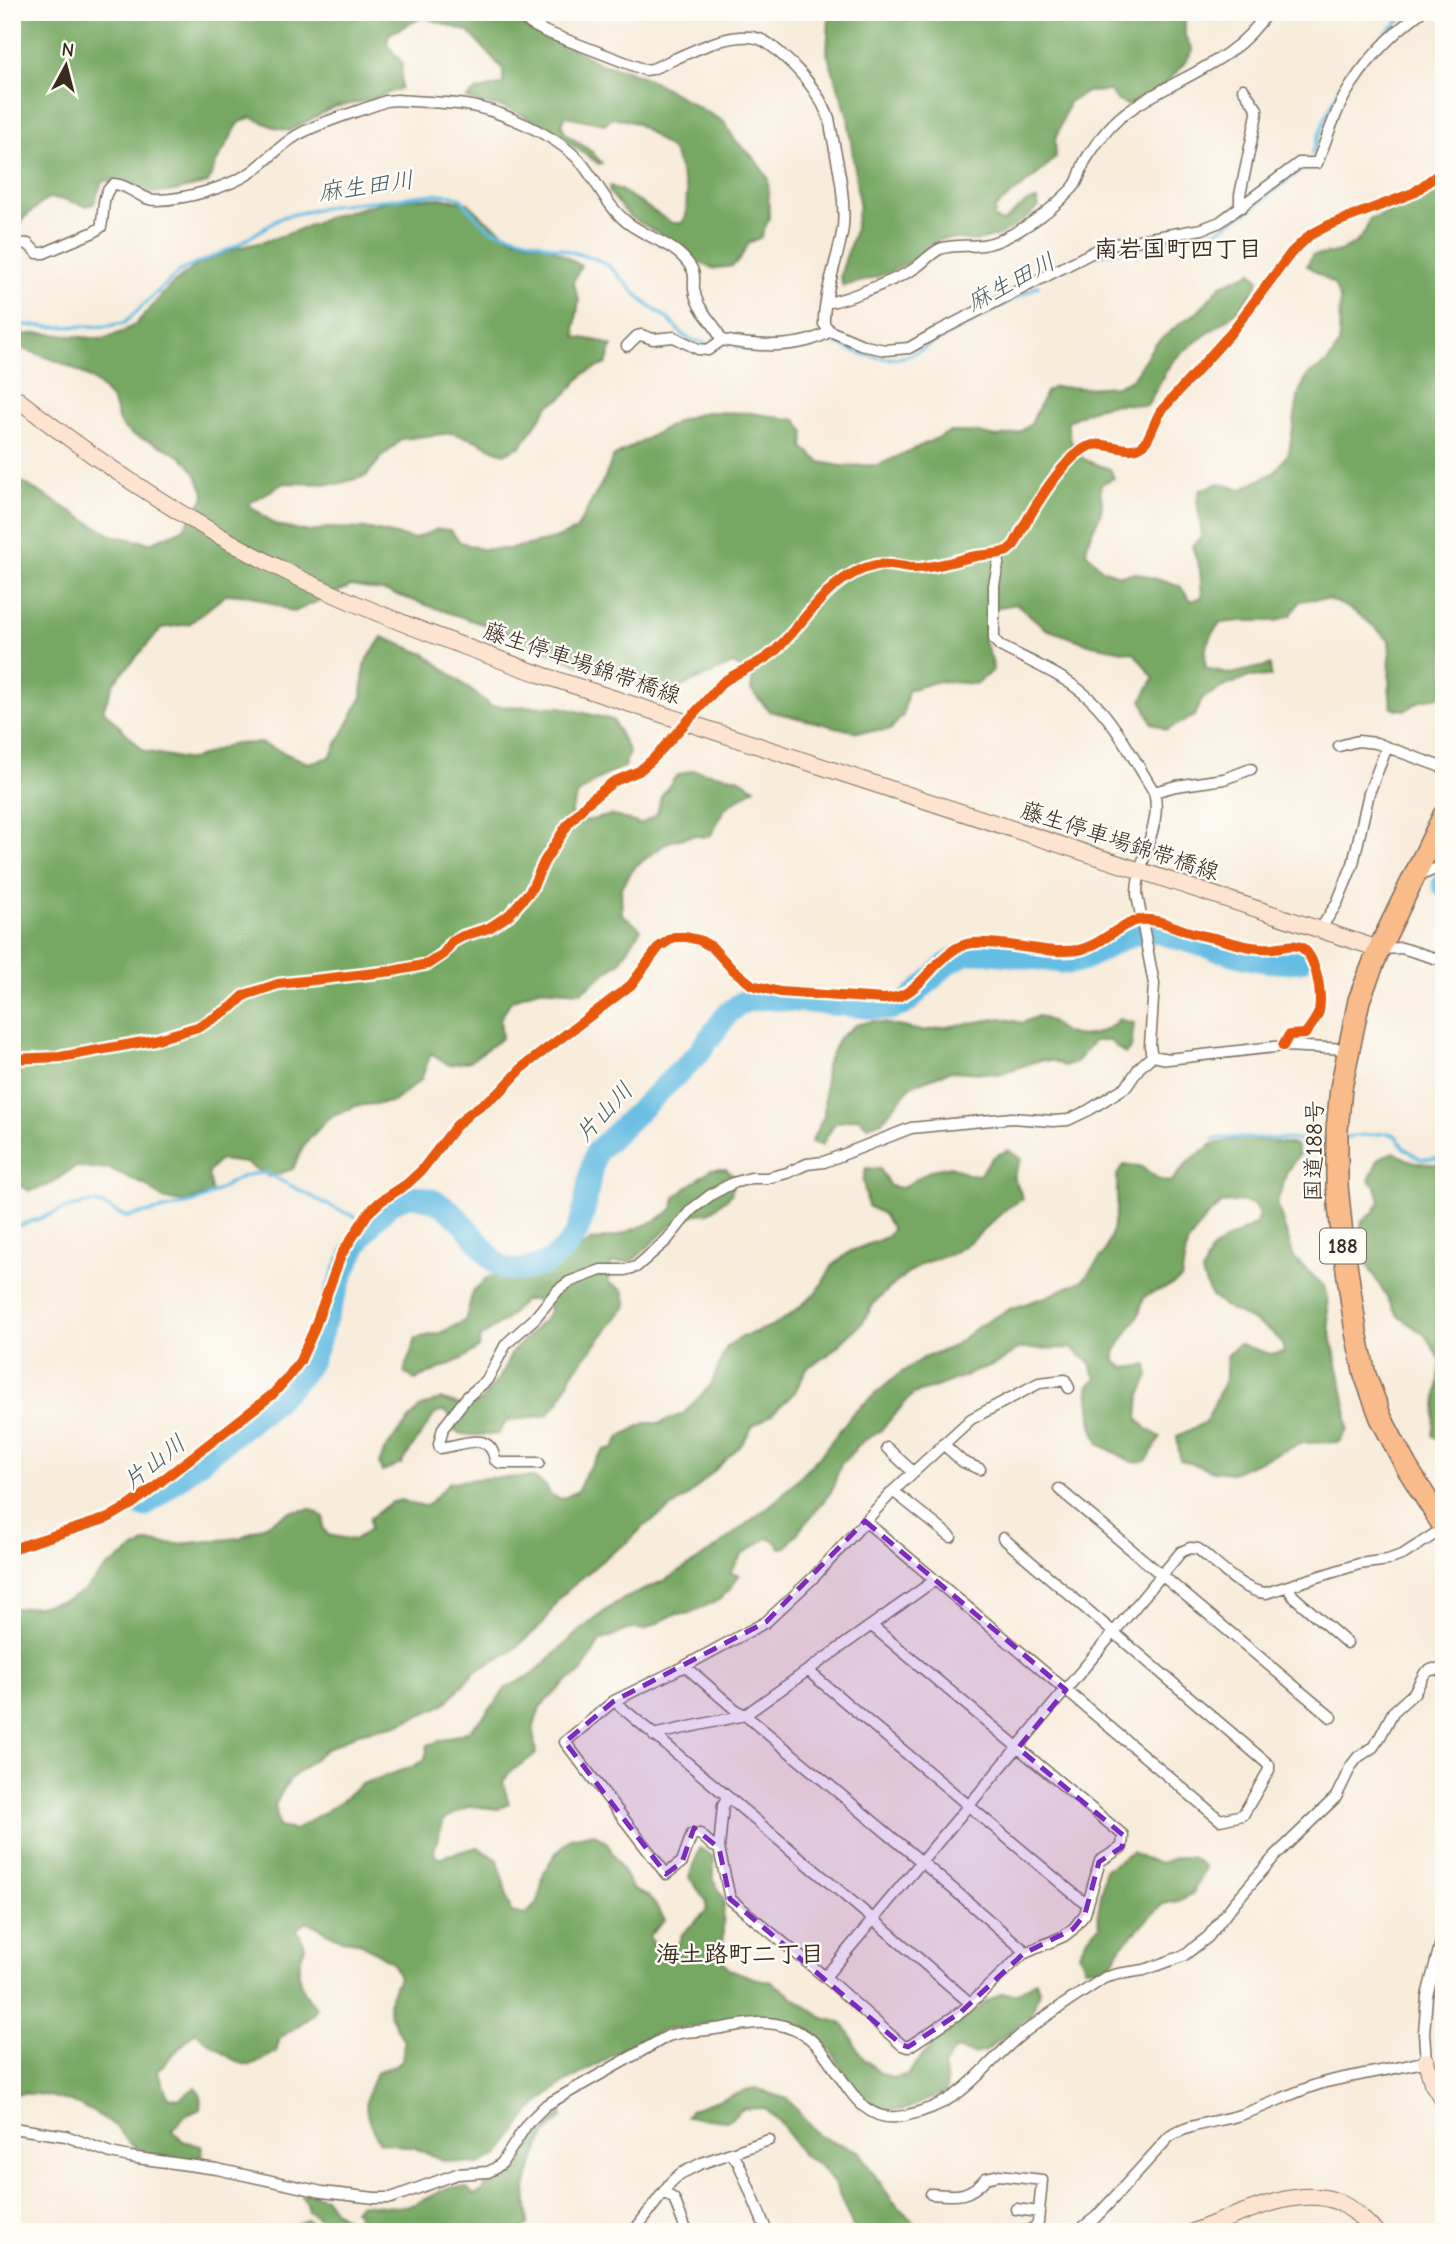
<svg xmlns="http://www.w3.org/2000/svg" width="1456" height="2244" font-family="'Comic Neue','Klee One',sans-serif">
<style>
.forest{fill:#77a863;stroke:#596940;stroke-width:2}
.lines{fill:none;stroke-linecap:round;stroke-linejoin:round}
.stream{stroke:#66bde3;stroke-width:3.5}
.river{stroke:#66bde3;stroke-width:23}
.street-casing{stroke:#7d6e60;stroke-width:13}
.secondary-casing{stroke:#7d6e60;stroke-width:18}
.highway-casing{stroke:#7d6e60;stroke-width:24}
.street{stroke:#fff;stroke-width:10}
.secondary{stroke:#fde4d1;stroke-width:16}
.highway{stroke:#fabb8b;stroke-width:21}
.street-bridge-casing{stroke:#7d6e60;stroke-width:13;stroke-linecap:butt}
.street-bridge{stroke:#fff;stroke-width:10}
.cycleway-casing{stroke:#fdfcf7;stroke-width:15}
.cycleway{stroke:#e8590c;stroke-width:10}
.marked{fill:#7b2cbf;fill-opacity:0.2;stroke:#7b2cbf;stroke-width:5;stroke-dasharray:14 9;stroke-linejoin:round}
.labels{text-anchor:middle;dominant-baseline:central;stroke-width:5;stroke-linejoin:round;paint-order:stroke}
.shield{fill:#fdfcf7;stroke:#75695f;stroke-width:2}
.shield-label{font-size:21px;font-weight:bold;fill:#3b2a1e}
.street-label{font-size:23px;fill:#3b2a1e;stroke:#fdfcf7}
.water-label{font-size:24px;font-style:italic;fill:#4a5d63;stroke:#fdfcf7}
.neighbourhood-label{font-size:24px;font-weight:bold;fill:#3b2a1e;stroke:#fdfcf7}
</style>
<rect width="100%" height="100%" fill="#fdfcf7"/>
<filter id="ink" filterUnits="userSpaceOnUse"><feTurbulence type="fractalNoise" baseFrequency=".0143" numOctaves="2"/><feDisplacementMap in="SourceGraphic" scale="14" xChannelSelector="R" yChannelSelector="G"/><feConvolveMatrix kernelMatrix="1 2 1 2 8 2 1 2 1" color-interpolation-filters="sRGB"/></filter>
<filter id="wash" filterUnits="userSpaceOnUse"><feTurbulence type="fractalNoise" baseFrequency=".00686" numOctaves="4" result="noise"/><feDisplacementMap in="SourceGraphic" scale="28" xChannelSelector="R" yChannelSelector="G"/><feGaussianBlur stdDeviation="1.57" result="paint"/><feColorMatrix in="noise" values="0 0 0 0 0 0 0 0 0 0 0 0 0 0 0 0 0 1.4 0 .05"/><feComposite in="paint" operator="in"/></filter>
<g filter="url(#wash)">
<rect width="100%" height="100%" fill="#f8ecdb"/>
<!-- forest -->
<path class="forest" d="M12,12H510L529,30L569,46L600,64L626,70L653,81L724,122L735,140L754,158L768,178L769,218L761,237L749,243L739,260L732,266L714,269L691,259L669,239L630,217L609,192L610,186L622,191L672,223H682L686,216L687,192L673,151L636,123L614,117L604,124L566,116L561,124L566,134L591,151L602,163L599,164C574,146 538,120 509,109C495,104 480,106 467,98L476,91L503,84V69L469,32L423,17L389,34L387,44L402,63L401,88L371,100L334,107L289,131L276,128L251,117L239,123L216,163L208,183C188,187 166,196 145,192C126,188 124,176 102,182L94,204L86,206L66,200L48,198L25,217L12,235Z
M838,12H1185V36L1193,50C1176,79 1157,91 1127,105L1118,101L1110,91L1087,92L1069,102L1055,141L1056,157L1044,169L995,208L994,219L1003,222L1027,202L1037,200L1039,207C1021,223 998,241 972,241C962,240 951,237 940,240C930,244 922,254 914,259C889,274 871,280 843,286L840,276L854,233L859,205L848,117L827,53L829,19Z
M1444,183V696L1422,700L1406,710L1392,708C1386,686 1392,663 1389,640C1371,624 1348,602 1323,599C1316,598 1307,600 1300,601L1291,615L1276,621H1242L1220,623C1207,639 1203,648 1206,668L1231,674L1270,665L1271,676L1249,677L1223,687L1202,699L1195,716L1167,730L1152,723L1142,700L1154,678L1134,653L1092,645L1046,629L1017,604L988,609L984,642L992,660L993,670L976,684L939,681L908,690L903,715L890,730L857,732L769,711L751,690L753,675L733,664L672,691L591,670L497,629L388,592L351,586L294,612L252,596L227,594L189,624L162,628L114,682L103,710L144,751L190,760L232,744L261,743L308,763L330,757L362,697L364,665L382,637L425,654L491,706L560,707L613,720L629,752L624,767L602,777L578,794L570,813L587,821L611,815L641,824L657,814L661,797L676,776L693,770L738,778L755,788L725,808L711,835L703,837L694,835L668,842L636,866L621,887L622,914L641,929L620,962L581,992L538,989L511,1001L500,1019L502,1038L470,1061L449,1065L431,1053L421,1080L393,1102L356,1106L329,1118L305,1143L293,1169L269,1177L246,1163L219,1160L208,1173L212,1194L182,1202L163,1199L147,1186L111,1169L75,1167L49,1185L30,1191L12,1182V476L111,535L150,543L183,529L205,496C193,461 183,455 150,441C144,439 136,437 130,433C113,421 120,415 112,401C94,370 46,357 14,346L12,336L41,333L102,339L122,332L136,324L170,286L197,265L236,248L263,242L296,231L329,217L393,199L440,198L468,203L485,219L512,238L548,246L581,266L573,282L579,300L575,327L576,337L599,341L612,346L606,364L585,373L562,398L549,405L521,446L504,454L475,440L452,433L402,439L381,458L366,476L337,484L284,483L248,504L276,525L309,532L327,528L370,529L413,539L438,529L450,530L460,542L480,549H509L555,539L576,530L605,477L613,457L680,420L705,412L751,413L796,420L805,432L803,447L820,462L841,466L879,465L950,432H974L997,437L1018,433L1031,424L1046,392L1054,387L1083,388L1117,386L1132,379L1155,344L1183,321L1198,312L1221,285L1252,272L1259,280C1242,319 1204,331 1175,359C1163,371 1157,392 1146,406C1111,401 1097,405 1067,422C1073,457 1077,458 1110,469L1114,478L1101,484C1099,493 1103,499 1102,507C1099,524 1088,532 1086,552L1102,569L1119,575L1136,573L1180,586L1191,601L1202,597L1200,570L1192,546L1202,536L1197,500L1200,490L1219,483L1242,489L1275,472L1289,452L1299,392L1308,375L1328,362L1339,344L1340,299L1334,284L1307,266L1312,255C1337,254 1363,248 1369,220L1401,207L1413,205L1424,199L1426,190Z
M1038,1016C1052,1019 1056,1029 1067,1033C1085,1040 1107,1032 1119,1019L1134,1023L1131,1048L1125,1054L1110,1041H1094L1076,1062L1064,1066L1054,1061L1040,1060L999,1074L950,1071L911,1086L882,1121L868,1126L858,1118L835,1123L822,1145L811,1142L824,1116L826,1065L839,1038L856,1025L873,1021L922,1031L1001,1018L1022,1023Z
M1243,1138L1296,1145L1299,1155L1287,1171L1277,1203L1294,1258L1324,1286L1327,1298L1329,1327L1345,1400L1348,1429L1339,1442L1302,1443L1232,1473L1214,1471L1180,1460L1177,1436L1206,1422L1226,1377V1357L1239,1344L1270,1354L1284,1352C1282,1325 1231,1316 1214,1298C1207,1290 1205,1283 1202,1273L1211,1251L1227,1239L1256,1224L1259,1213L1254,1204L1241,1201L1222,1203L1204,1219L1187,1245L1181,1279C1171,1288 1156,1290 1144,1297L1139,1314L1115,1352V1361L1125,1368L1147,1365L1149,1376L1140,1395L1138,1419L1147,1429L1161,1437L1146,1461L1132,1462L1099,1444L1092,1425L1088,1387L1096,1378L1089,1362L1071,1348L1017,1349L1002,1361L936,1387L913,1394L880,1431L862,1442L841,1464L831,1492L786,1547L780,1548L775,1541L767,1538L742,1555L730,1573L739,1575L731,1588L719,1600L687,1614H675L644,1630L632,1628L600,1641L581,1673L567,1681L540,1707L533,1730L536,1754L510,1772L503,1782L509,1804L498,1809L470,1806L444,1819L434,1851L437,1858L478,1847L498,1860L511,1912L525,1915L538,1903L544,1872L556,1853L570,1838L594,1833L607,1843L633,1890L650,1897L665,1920L649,1936L655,1948L663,1953L679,1943L682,1934L706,1911L707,1902L689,1877L700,1848L714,1857V1881L724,1899L722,1959L729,1969L754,1978L772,1982L823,2018L843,2023L863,2058L880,2073L891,2078L907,2075L934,2042L986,2002L1002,1993L1015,1994L1036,1981L1039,1990L1032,2014L986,2051L974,2054L955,2049L943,2066L947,2081L946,2092L904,2110H880L863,2099L842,2070L830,2048L803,2029L778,2020L751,2016L689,2027L665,2029L638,2041L558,2087L531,2110L499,2155L479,2164L445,2161L415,2148L380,2142C362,2116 362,2098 378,2071L395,2066L402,2061L404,2042L390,2015L388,2003L399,1977L392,1962L358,1942L342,1940L307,1921L297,1929L305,1947C293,1975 298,1985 316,2008L313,2015L280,2038L276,2052C269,2055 260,2063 252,2065C237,2068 209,2041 195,2032L157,2071L168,2097L179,2099L196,2087L201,2096L200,2109L183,2117L173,2131L183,2141L201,2146L203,2155L197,2160C176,2159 151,2157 133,2146C125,2141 122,2131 115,2126C85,2104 49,2091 12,2094V1609L38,1606L67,1600L85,1590L107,1567L146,1542L179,1544L240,1538L290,1512L311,1509L324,1517L323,1527L328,1535L354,1540L370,1529L369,1519L390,1503L401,1500L415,1505L427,1506L450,1482L487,1478L532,1477L546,1486L551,1496L562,1499L578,1491L586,1472L604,1450L613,1448L621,1436L645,1423H660L683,1414L711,1385L727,1346L744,1336L772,1326L791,1314L817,1292L833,1265L851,1251L887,1237L892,1229L883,1214L868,1206L863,1181L866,1168L880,1169L890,1186L902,1188L931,1170L951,1166L967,1174L979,1175L993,1157L1008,1150L1021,1159L1013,1177L1020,1191L1022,1199L1006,1209L974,1239L952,1254L923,1263L899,1280L875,1302L862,1323L828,1355L807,1368L795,1392L771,1415L753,1426L742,1444L687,1497L644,1526L628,1542L606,1557L559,1598L544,1623L511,1652L477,1670L444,1705L397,1725L358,1733L325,1750L290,1779L275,1804L279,1827L295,1830L343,1800L359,1785L412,1767L425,1759L428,1745L469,1731L484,1716L506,1688L533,1674L580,1630L617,1602L665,1580L712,1551L778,1499L819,1457L853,1413L899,1374L923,1358L952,1347L980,1325L1010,1309L1048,1296L1083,1280L1104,1253L1112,1232L1117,1208V1175L1124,1165L1140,1166L1160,1180L1171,1182L1190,1160L1213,1144Z
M1394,1152C1411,1163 1424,1165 1444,1164V1442L1433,1436L1441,1361L1425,1335L1398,1316L1365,1261L1360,1234L1362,1220L1373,1213L1380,1201L1376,1187L1369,1180L1379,1158Z
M711,1169H726L735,1177L731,1195L709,1213L696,1214L673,1224L631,1262L611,1263L608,1283L623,1290L627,1305L572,1374L559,1402L547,1415L507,1421L498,1434C483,1435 464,1438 451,1429L455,1419L444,1411L435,1414L401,1464L382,1472L379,1464L385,1449L419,1408L440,1399L467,1407L481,1401L502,1374L512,1352L546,1318L550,1309L539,1300H524L508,1318L480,1338L479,1347L462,1359L415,1380L404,1372L416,1338L440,1333L465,1321L473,1291L488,1277L539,1273L591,1241L617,1236L655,1221L673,1209L675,1197Z
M1132,1852L1144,1859L1162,1863L1177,1857H1191L1205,1867L1193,1893L1178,1901L1163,1904L1121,1946L1115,1958L1106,1967L1085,1968L1079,1953L1086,1940L1099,1926L1098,1913L1105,1870Z
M754,2088L788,2099L819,2136L858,2151L892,2200L923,2232H855L835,2185L821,2167L802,2155L781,2123L764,2108L743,2109L728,2121L686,2117L691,2109Z
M562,2107V2117L545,2134L532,2166L526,2188L528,2225L518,2232H336L308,2211L307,2204L301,2196L307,2193L326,2198C334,2211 341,2218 355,2222L358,2213L354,2210L360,2204L397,2207L415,2204L449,2187L467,2188L474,2195L482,2191L485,2184H496L519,2170L533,2133L545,2117Z
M307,2220L315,2226L317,2232H293L291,2226Z"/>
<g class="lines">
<!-- stream -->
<path class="stream" d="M1312,154C1319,137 1324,119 1332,103C1349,67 1380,38 1409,12
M1098,255L1217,231L1255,206L1304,167
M12,324L52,327L107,326L124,323L180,271L236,246L282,217L336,205L436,194L452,195L461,199L480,221L490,229L596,259L610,267L644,302L668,319L683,335L691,340L711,344
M806,346L814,345L828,339C852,352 889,367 917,352C928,346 937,339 950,334L1038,286
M737,348L757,350
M1345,1137L1388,1133L1396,1136L1404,1148L1421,1159L1444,1158
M1214,1139C1253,1134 1292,1143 1331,1139
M12,1227C36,1223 74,1201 96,1203C108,1205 116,1213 126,1217C149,1212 174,1208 197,1201C223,1192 239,1169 268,1174L334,1208L371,1223
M12,1559C22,1555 32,1549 42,1546C81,1533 109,1530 144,1506"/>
<!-- river -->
<path class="river" d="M1443,885L1444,884
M144,1506L273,1403C286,1391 299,1379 309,1364C316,1352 320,1337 324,1324C340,1281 355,1230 394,1202C401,1198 411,1195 419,1197C449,1201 465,1226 483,1248C488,1255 494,1263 502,1267C512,1273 526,1269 538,1266C553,1261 570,1247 577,1232C589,1206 586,1177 597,1151L697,1055L728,1013L743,1002L764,998L889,1009L905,1004L947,964L965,954L985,952L1070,963C1099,958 1124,929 1154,932C1163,933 1172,937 1180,939C1218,949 1262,967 1301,961"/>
</g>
</g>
<g filter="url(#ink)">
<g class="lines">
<!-- street casing -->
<g class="street-casing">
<path id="street" d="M518,12L531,24L546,32L645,70L652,69C680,58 735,25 764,41C775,47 784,57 793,65C808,80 821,98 829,118C835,154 846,191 843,227C839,258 823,294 824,324L830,331L865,346L885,350L909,348L937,332L1105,246L1202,229L1220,222L1299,163H1317C1326,141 1333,118 1344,97C1363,64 1390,35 1421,12
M1242,207L1240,204V195L1257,114V109L1243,89
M12,243L28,244L37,253H44L94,232L101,227C105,212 100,194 114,184C131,185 141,201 158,200C186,199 226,188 250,173C266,162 279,146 296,136C321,121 358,112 386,101L397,100C419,102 443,102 466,105C500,110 555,135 579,160C596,179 607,207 628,223C649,239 678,244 692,269C696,276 693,282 694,289C696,305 705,314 714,326C717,330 718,335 722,340C754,346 801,350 830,331
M827,302C840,303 902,277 915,268C924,262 931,253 940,249C953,244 969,247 983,245C1005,242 1039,219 1056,204C1062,198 1070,192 1075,185C1080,178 1081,168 1085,161C1096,143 1113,121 1131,109C1177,77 1237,62 1267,12
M627,346L637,336L641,335L653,339L674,337L698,349L708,350L722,340
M1000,554L994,585V639L1000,646C1029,661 1064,675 1089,698C1114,720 1136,763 1154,792C1163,825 1137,859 1137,895L1154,984L1150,1046L1152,1056
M716,689C733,672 757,667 775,651C808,621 827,576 875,566C890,562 903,569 918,567C937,566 956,560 976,556C987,554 997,555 1007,551L1014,545C1028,517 1059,462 1087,447C1106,438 1128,458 1144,444C1149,440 1156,418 1161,411L1230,334L1291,253L1310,235L1329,225L1413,193L1444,170
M1339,746L1358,741L1376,743L1444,768
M1154,792L1176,786L1224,779L1251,769
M1417,873H1426L1444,865
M1320,930L1337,903L1353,864L1369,793L1387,747
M1379,949L1402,948L1444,961
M12,1059L60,1057L154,1040L201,1026L232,1007L245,995L278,984L393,971L428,964L443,954L452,942L463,936L489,928L509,915L531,890L544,862L568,824L587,803L613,782L639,771L652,760
M943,1444L963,1462L980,1469
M887,1448L913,1472
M539,1463H500L495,1460C490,1429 460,1446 440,1448L439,1444L443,1428L467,1397L487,1380L506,1344L534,1319L558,1290L569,1282L601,1270H625L636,1267L667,1240L691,1210L712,1194L733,1183L751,1178H767L787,1173L807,1164L824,1162L911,1128L1012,1118L1053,1121L1068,1120L1089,1110L1127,1086L1139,1068L1152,1056L1168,1059L1283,1046L1349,1049
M1059,1489L1331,1717
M893,1491L951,1537
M865,1521L1220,1820L1243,1815L1269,1770V1765L1003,1538
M12,1549L108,1518L132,1504L273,1394L288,1377L300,1361L313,1332L341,1255L368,1213L381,1201L407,1184L421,1171L456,1126L470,1113L501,1091L524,1066L631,985L659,947L674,937H686L699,940L712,947L731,968L752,985L780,992L884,999C889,998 895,998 900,996C927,985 941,947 972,943C1006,940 1043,955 1078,950C1101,946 1121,922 1140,920C1157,918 1171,926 1186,931C1198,935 1210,937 1222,940C1241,945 1260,951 1280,947C1287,946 1294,944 1301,947C1317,957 1322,994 1319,1011C1317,1019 1310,1027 1305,1034L1289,1035L1283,1046
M1288,1587L1293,1596L1347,1643
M685,1666L737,1711L745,1715L923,1863L1026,1952
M810,1670L813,1675L1081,1900L1088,1902
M614,1701L874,1920L970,2003
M654,1736L657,1734L745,1715L935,1580
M727,1798L723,1805L719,1848L730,1899L825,1977L902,2045L908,2047L961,2012L1023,1954L1064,1936L1073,1929L1085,1914L1100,1861L1122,1847L1123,1835L872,1626
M719,1848L713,1846L700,1834H692L682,1862L666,1874L565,1742L614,1701L685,1666L766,1622L814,1577L893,1491L971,1419L1039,1383L1065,1380L1069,1388
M825,1977L1181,1552L1190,1548L1198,1549C1216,1563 1243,1592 1266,1593L1359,1564L1388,1560L1404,1554L1444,1528
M12,2128L66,2136L111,2153L130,2157L217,2169L322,2192L375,2198H391L457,2174L488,2172L494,2169L502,2163L527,2124L546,2105L668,2036C685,2030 698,2032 715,2029C749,2024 771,2016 803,2034C841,2056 850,2128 904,2116C964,2103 975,2074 1016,2039C1043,2016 1075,1998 1104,1978L1118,1974L1144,1970L1183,1956L1208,1937L1235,1902L1275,1856L1336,1797L1351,1766L1358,1757L1373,1747L1380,1737L1393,1712L1414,1693L1425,1673L1433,1669L1444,1671
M732,2154L739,2164L767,2232
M664,2192L674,2199L687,2232
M931,2194C956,2196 969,2198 986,2178L999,2175L1042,2180L1038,2222L1035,2227L1026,2232
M1016,2209L1039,2212
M637,2232L638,2226L671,2182L680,2174L702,2163L769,2140
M1077,2232L1096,2217L1112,2200L1169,2137C1188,2124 1217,2122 1240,2115C1269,2106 1296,2090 1326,2082C1359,2074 1393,2070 1426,2061L1424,2033L1427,1996L1444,1930"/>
</g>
<!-- secondary casing -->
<g class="secondary-casing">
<path id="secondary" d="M12,395C102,466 197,528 299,578C378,616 460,645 542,675L1379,949
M1426,2061L1432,2083L1444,2102
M1193,2232C1233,2217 1298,2184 1338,2202C1353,2208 1364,2221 1376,2232"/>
</g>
<!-- highway casing -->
<g class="highway-casing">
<path id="highway" d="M1444,815L1379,949L1359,1000L1341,1088L1337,1130V1185L1342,1235L1356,1332L1365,1375L1381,1418L1406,1466L1444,1527"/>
</g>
<!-- street -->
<use href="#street" class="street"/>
<!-- secondary -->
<use href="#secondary" class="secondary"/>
<!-- highway -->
<use href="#highway" class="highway"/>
<!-- street-bridge casing -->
<g class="street-bridge-casing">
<path id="street-bridge" d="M652,760L716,689"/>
</g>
<!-- street-bridge -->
<use href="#street-bridge" class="street-bridge"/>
<!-- cycleway casing -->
<g class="cycleway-casing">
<path id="cycleway" d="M12,1059L60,1057L154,1040L201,1026L232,1007L245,995L278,984L393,971L428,964L443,954L452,942L463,936L489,928L509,915L531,890L544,862L568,824L587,803L613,782L639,771L652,760L722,683C739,670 760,665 776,650C808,619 829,575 876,565C889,563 900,567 913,568C933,569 956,560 976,556C987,554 997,555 1007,551L1014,545C1028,517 1059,462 1087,447C1106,438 1128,458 1144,444C1149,440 1156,418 1161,411L1230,334L1291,253L1310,235L1329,225L1413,193L1444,170
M12,1549L108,1518L132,1504L273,1394L288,1377L300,1361L313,1332L341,1255L368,1213L381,1201L407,1184L421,1171L456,1126L470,1113L501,1091L524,1066L631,985L659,947L674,937H686L699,940L712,947L731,968L752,985L780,992L884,999C889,998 895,998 900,996C927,985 941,947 972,943C1006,940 1043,955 1078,950C1101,946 1121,922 1140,920C1157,918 1171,926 1186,931C1198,935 1210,937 1222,940C1241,945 1260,951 1280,947C1287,946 1294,944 1301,947C1317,957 1322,994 1319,1011C1317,1019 1310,1027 1305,1034L1289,1035L1283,1046"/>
</g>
<!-- cycleway -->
<use href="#cycleway" class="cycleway"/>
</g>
</g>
<!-- marked area -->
<path class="marked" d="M865,1521L1066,1690L1018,1748L1123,1835L1122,1847L1099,1862L1085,1914L1073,1929L1023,1954L961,2012L908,2047L902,2045L730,1899L719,1848L694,1828L682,1862L666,1874L565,1742L614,1701L766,1622Z"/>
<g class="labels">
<!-- shield labels -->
<rect class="shield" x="1320" y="1228.5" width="46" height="35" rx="5"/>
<g class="shield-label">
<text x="1343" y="1246">188</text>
</g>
<!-- street labels -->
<g class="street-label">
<text transform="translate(582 663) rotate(19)">藤生停車場錦帯橋線</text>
<text transform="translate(1120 841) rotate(18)">藤生停車場錦帯橋線</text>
<text transform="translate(1314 1151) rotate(-89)">国道188号</text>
</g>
<!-- water labels -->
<g class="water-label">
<text transform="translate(366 186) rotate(-8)">麻生田川</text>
<text transform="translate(1011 282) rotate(-28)">麻生田川</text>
<text transform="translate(604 1112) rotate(-47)">片山川</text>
<text transform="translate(154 1462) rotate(-38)">片山川</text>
</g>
<!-- neighbourhood labels -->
<g class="neighbourhood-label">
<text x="1178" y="249">南岩国町四丁目</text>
<text x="740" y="1954">海土路町二丁目</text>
</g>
</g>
<!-- margin -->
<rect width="1456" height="2244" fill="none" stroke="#fdfcf7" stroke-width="42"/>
<!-- north arrow -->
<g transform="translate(66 66) rotate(7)" stroke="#fdfcf7" stroke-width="5" paint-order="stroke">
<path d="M0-5L12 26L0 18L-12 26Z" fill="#3b2a1e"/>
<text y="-10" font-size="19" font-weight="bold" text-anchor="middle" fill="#3b2a1e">N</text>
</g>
</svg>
